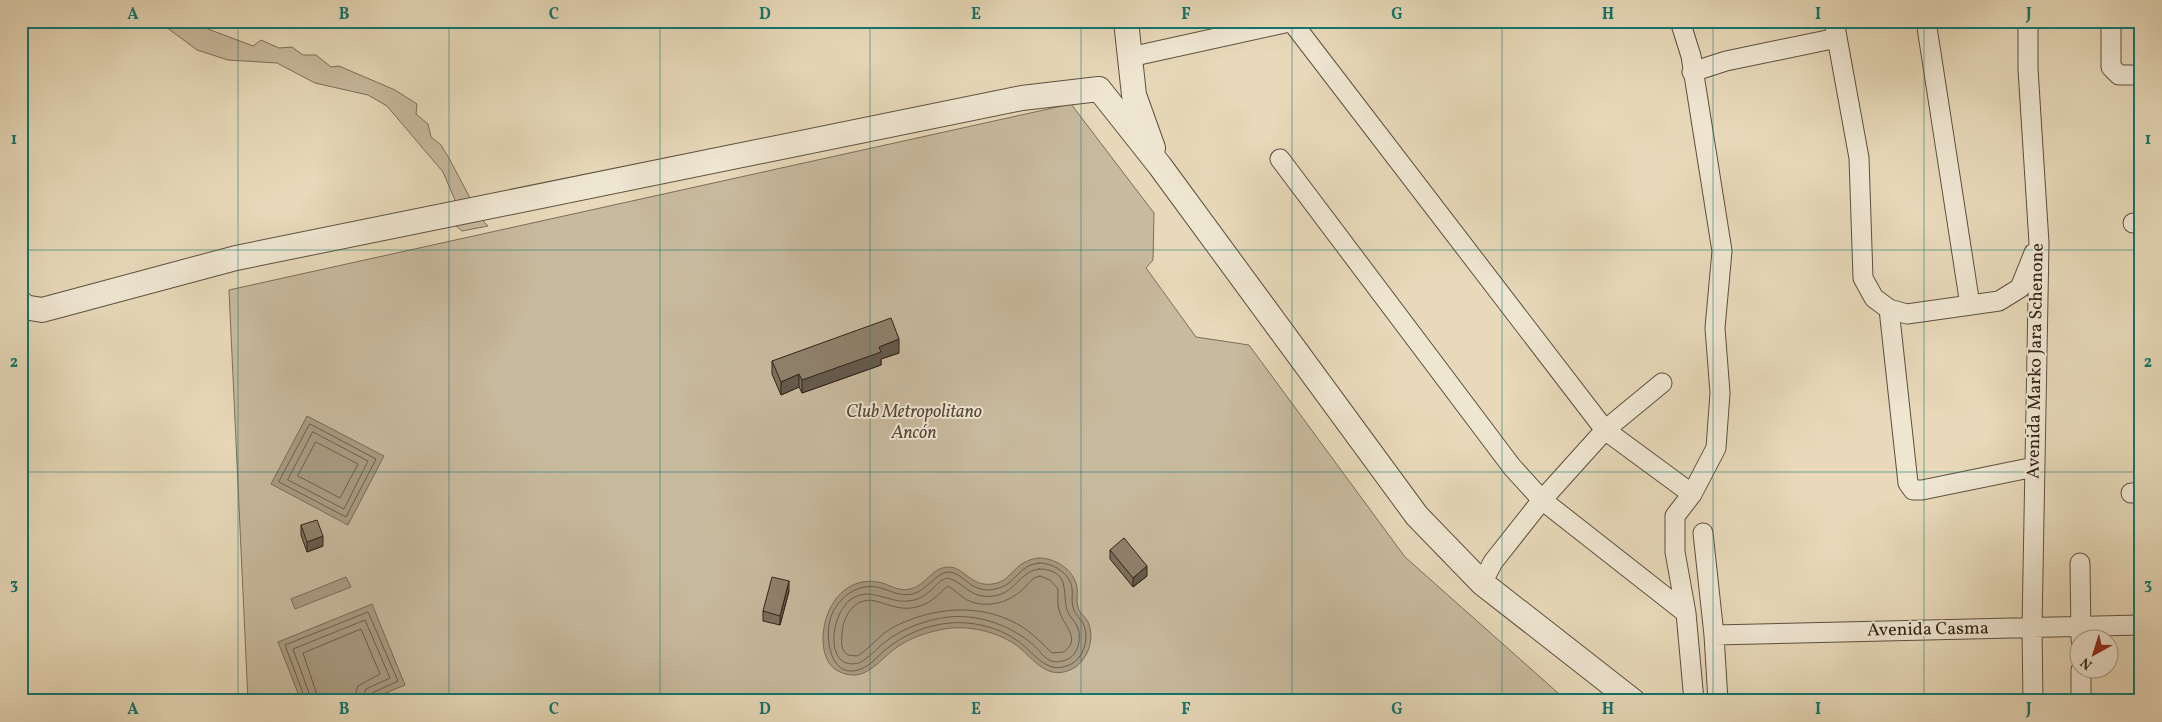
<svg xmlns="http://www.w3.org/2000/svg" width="2162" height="722" font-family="Vollkorn,serif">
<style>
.green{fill:#c8ba9e;stroke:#7c6e5b}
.water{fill:#a99b82;stroke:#796b58}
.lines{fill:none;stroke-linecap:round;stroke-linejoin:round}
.shore{stroke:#6c5e4d;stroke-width:1}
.minor-casing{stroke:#5e5040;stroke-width:21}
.tertiary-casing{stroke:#5e5040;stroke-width:26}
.minor{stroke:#efe6d2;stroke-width:19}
.tertiary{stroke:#efe6d2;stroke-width:24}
.wall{fill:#7b6f5d;stroke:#302218}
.shaded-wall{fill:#645a4c;stroke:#302218}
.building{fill:#8f816c;stroke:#302218}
.grid{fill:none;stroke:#0f766e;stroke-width:1;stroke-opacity:0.55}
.labels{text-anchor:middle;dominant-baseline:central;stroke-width:4;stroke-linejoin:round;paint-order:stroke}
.street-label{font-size:18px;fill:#302218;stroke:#efe6d2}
.park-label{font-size:18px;font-style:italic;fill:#56483a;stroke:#efe6d2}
.neatline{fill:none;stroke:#0f766e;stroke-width:2}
.grid-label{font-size:16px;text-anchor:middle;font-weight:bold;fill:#0f766e}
</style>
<rect width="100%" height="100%" fill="#e7d9b9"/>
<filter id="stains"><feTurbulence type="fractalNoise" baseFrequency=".004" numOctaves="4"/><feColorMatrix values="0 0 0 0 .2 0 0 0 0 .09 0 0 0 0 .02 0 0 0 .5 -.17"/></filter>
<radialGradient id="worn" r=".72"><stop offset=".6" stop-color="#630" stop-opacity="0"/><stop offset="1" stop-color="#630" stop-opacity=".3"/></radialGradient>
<!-- green -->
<path class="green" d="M158,21H196L208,29L253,46L261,40L279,48L292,47L303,55H316L331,67L339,66L395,90L417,104L416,114L428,124L431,137L441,145L450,160L481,219L488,226L462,231L456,226L458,207L443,172L387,106L368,95L315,83L277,63L228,60L197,50Z
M1071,104L1154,213L1153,260L1146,268L1196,337L1249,345L1405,557L1567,701H248L229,290Z"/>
<!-- water -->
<path class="water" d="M307,416L384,456L348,525L271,484Z
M1039,558C1055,558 1075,570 1077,588C1078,594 1076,600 1078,607C1079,613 1085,616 1088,622C1096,639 1087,663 1070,670C1044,681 1032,655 1013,643C994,631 967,625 944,629C929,632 915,636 902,644C880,656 867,686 838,671C830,667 826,659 824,650C818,618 839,575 878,582C890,584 897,592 910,589C926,586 932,567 948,567C965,567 970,587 992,584C1013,582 1012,561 1039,558Z
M346,577L351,587L295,609L291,599Z
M372,604L405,685L367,701H301L278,642Z"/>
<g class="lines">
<!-- shore -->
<path class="shore" d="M310,424L376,459L346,517L279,482Z
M313,432L368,461L344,509L288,480Z
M316,442L358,464L340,498L298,476Z
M1039,563C1053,563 1070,573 1072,588C1073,595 1071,601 1073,607C1074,613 1079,618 1083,623C1090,637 1084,659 1069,665C1045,676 1033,650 1015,639C997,627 972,621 950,623C926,625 903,635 885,650C877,657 871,665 861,669C833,680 826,645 829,625C832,603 853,583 877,587C890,590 899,597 913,594C927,590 936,573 948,572C965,572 971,597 999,588C1017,583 1018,565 1039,563Z
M1039,569C1071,570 1062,592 1067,610C1069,616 1074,620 1077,626C1082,636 1079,654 1068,659C1062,662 1054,663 1049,660C1042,656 1037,647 1030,642C1007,624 977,614 948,617C926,620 903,628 885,642C876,649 869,658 859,663C823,672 830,611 853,598C872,587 888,603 908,601C930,599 934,582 947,578C960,580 968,594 982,596C1015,600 1016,572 1039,569Z
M1040,576L1050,580L1058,589C1058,597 1057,605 1060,613C1065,627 1081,639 1064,652L1052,653C1043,644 1034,635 1024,628C984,602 933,606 892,628C879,635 870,649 857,656L848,655C841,651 841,642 842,635C842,617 855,596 875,601C891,605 903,612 920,606C933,602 939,593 948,586C955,590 960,596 967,600C986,609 1008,603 1022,590C1029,584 1030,578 1040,576Z
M306,701L285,645L368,612L398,681L370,694L367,701
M312,701L293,649L365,620L390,678L366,689L361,701
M319,701L303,653L361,629L380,674L358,686L353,701"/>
<!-- minor casing -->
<g class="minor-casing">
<path id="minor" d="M1680,21L1691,56L1722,251L1715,328L1720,393L1716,448L1692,494L1675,516V552L1686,613L1694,701
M1834,21L1859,158L1863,278L1874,298L1889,309L1907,314L1999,301L2020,288L2034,253
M1926,21L1970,305
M2028,21V69L2039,243L2032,628L2033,701
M2111,21V67L2119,75H2141
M1292,22L1605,430L1692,494
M1130,57L1294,21
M1692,72L1726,61L1837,38
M1280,159L1512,467L1542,500L1686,613
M2133,223H2141
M1889,309L1908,483L1913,490H1922L2034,467
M2131,493H2141
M1703,533L1714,635L1718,701
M2080,563L2081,640
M1482,583L1493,562L1542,500L1605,430L1662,383
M1714,635L2141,625
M2081,670V701"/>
</g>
<!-- tertiary casing -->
<g class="tertiary-casing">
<path id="tertiary" d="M1126,21L1134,95L1153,148
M21,303L24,307L42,310L236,258L1022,98L1099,89L1160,166L1417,516L1482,583L1633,701"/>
</g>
<!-- minor -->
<use href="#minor" class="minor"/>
<!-- tertiary -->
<use href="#tertiary" class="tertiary"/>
</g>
<!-- wall -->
<path class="wall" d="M899,353L881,359V365L802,393L799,387L781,395L772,374V361Z
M301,525L323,546L307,552L301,535Z
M1110,550L1147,576L1133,587L1110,559Z
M789,591L780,625L763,621V611Z"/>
<!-- shaded-wall -->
<path class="shaded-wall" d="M899,339V353L881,359V365L802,393V380L879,347Z
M799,374V387L781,395V382Z
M323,536V546L307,552V542Z
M1147,566V576L1133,587V578Z
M789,581V591L780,625V616Z"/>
<!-- building -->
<path class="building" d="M891,318L899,339L879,347L881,352L802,380L799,374L781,382L772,361Z
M317,520L323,536L307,542L301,525Z
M1124,538L1147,566L1133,578L1110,550Z
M772,577L789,581L780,616L763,611Z
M1135,696L1139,701H1129Z"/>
<!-- grid -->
<path class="grid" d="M238,21V701M449,21V701M660,21V701M870,21V701M1081,21V701M1292,21V701M1502,21V701M1713,21V701M1924,21V701M21,250H2141M21,472H2141"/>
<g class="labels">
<!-- street labels -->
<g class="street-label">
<text transform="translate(2036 361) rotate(-89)">Avenida Marko Jara Schenone</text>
<text transform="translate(1928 630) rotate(-1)">Avenida Casma</text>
</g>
<!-- park labels -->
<g class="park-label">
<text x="914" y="412">Club Metropolitano<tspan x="914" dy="21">Ancón</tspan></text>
</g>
</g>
<!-- margin -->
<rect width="2162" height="722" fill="none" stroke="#e7d9b9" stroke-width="55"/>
<!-- north arrow -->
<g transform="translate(2094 654) rotate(219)"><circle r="24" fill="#efe6d2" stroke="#a39888"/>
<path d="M0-4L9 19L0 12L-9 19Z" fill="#8f2418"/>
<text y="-8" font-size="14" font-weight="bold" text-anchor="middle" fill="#302218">N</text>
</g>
<rect x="28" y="28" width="2106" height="666" class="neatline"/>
<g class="grid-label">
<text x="133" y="19">A</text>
<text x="344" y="19">B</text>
<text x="554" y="19">C</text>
<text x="765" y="19">D</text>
<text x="976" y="19">E</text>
<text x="1186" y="19">F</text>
<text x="1397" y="19">G</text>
<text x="1608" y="19">H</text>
<text x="1818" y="19">I</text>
<text x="2029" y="19">J</text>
<text x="14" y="144">1</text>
<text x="2148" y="144">1</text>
<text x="14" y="367">2</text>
<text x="2148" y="367">2</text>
<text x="14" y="589">3</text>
<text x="2148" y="589">3</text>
<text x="133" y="714">A</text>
<text x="344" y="714">B</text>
<text x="554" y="714">C</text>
<text x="765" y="714">D</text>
<text x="976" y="714">E</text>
<text x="1186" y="714">F</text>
<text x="1397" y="714">G</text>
<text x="1608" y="714">H</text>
<text x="1818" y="714">I</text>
<text x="2029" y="714">J</text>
</g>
<rect width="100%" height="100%" filter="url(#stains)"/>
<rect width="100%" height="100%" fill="url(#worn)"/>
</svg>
